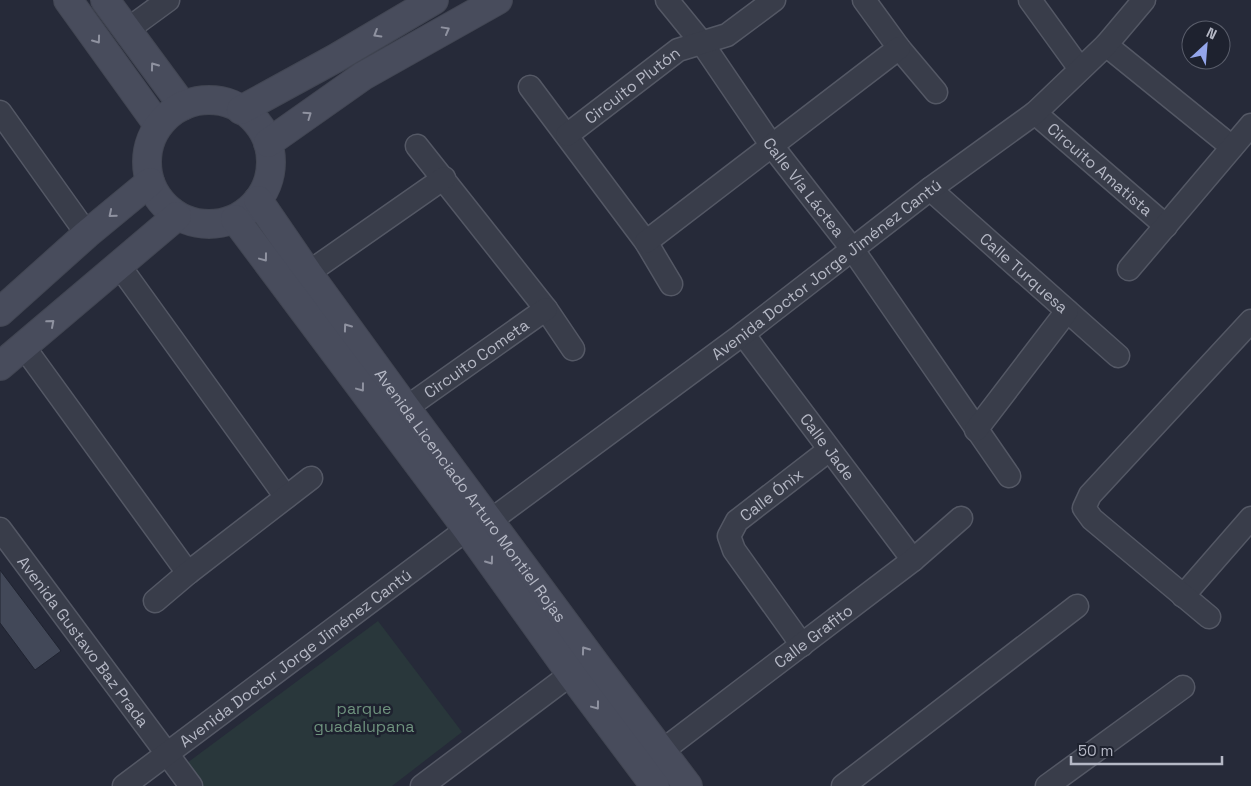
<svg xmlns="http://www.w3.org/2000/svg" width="1251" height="786" font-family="'Space Grotesk',sans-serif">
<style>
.green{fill:#29373b}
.building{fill:#424858;stroke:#202431}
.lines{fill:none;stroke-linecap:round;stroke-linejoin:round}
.minor-casing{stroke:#545865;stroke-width:25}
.secondary-casing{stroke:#424653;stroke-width:30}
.minor{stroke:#393d4a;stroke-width:22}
.secondary{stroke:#484c5c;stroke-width:28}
.oneway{stroke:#8f92a0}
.labels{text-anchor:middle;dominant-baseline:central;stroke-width:5;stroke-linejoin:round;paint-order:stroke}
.street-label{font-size:16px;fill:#b5b8c5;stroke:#1e222f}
.park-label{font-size:16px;fill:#6f937e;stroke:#1e222f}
</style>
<rect width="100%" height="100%" fill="#262a39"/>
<!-- green -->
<path class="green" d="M378,621L462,732L392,786H197L183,766Z"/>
<!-- building -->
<path class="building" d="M0,570L61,651L35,670L0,623Z"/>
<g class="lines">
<!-- minor casing -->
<g class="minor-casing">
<g id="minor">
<path id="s1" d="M667,0L702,43L772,146L853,250L1009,476"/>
<path d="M864,0L899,48L936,92"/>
<path d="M1030,0L1080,69"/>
<path d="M127,30L168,0"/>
<path d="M1106,45L1232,147"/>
<path d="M530,87L646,242L671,284"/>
<path d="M0,112L87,234"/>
<path id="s2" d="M1035,113L1166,226"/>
<path id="s3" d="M567,135L678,50L727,35L774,0"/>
<path d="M417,146L546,309L573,349"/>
<path id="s4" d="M930,189L1118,356"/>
<path d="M646,242L899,48"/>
<path d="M118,264L286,497"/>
<path d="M1129,269L1251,125"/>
<path d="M308,273L444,178"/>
<path id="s5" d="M743,334L913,560"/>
<path d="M24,347L188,573"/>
<path id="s6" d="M406,408L546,309"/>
<path d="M976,430L1067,311"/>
<path id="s7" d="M490,521L743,334L930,189L1035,113L1106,45L1144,0"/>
<path id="s8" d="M0,529L191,786"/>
<path d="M1183,596L1251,518"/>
<path d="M155,601L188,573L311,478"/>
<path d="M1209,617L1092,519L1084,508L1090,495L1251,321"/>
<path id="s9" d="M802,645L734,550L729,536L737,521L829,450"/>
<path id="s10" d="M662,751L913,560L961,518"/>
<path id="s11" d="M124,786L467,529"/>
<path d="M422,786L571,674"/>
<path d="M843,786L1077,606"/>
<path d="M1047,786L1183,687"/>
</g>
</g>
<!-- secondary casing -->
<g class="secondary-casing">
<g id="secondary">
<path d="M68,0L158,125"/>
<path d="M105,0L183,106"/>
<circle cx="209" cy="162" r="62"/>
<path d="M241,110L336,58L434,0"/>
<path d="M268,143L363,76L498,0"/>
<path id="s12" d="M258,200L308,273L406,408L597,666L688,786"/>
<path d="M235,219L467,529L571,674L655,786"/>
<path d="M0,312L87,234L150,182"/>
<path d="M0,366L177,216"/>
</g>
</g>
<!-- minor -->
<use href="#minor" class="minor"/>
<!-- secondary -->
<use href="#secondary" class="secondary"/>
</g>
<!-- one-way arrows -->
<defs><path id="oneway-chevron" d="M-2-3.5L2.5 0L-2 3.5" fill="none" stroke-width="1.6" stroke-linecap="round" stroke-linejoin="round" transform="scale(1.25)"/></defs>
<g class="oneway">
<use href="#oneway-chevron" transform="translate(446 30) rotate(-29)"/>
<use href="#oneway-chevron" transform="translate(377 34) rotate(149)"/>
<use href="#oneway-chevron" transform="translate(97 40) rotate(54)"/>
<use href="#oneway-chevron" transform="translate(154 66) rotate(-126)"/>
<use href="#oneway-chevron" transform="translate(308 115) rotate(-35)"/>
<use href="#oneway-chevron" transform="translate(112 214) rotate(140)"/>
<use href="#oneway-chevron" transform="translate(264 258) rotate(53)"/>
<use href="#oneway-chevron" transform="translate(51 323) rotate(-41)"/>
<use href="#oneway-chevron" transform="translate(347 327) rotate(-126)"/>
<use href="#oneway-chevron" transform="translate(361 388) rotate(53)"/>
<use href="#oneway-chevron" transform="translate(490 561) rotate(54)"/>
<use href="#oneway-chevron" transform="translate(585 650) rotate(-126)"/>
<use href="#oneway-chevron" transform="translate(596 706) rotate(53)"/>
</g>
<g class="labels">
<!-- street labels -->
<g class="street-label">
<text stroke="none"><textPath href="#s3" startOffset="82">Circuito Plutón</textPath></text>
<text stroke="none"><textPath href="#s2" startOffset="86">Circuito Amatista</textPath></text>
<text stroke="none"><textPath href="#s1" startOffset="232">Calle Vía Láctea</textPath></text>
<text stroke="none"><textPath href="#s7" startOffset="420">Avenida Doctor Jorge Jiménez Cantú</textPath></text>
<text stroke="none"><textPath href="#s4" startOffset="126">Calle Turquesa</textPath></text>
<text stroke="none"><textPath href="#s6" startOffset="86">Circuito Cometa</textPath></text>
<text stroke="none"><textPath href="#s5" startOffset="141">Calle Jade</textPath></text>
<text stroke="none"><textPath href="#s9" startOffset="192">Calle Ónix</textPath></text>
<text stroke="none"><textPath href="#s12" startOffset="364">Avenida Licenciado Arturo Montiel Rojas</textPath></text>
<text stroke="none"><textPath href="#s10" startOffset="190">Calle Grafito</textPath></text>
<text stroke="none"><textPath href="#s8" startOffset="140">Avenida Gustavo Baz Prada</textPath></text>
<text stroke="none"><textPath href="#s11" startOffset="214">Avenida Doctor Jorge Jiménez Cantú</textPath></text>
</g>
<!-- park labels -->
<g class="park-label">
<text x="364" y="708">parque<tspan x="364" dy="18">guadalupana</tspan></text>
</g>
</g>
<!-- north arrow -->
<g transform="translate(1206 45) rotate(26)"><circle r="24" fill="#1e222f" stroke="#5a5e6b"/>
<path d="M0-4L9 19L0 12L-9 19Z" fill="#94a6eb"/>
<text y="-8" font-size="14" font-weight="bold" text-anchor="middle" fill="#b5b8c5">N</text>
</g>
<!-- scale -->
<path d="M1071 756v8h151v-8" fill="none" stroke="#b5b8c5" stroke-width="2.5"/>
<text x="1078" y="756" font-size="15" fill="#b5b8c5" stroke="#1e222f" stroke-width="4" paint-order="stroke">50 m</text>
</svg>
